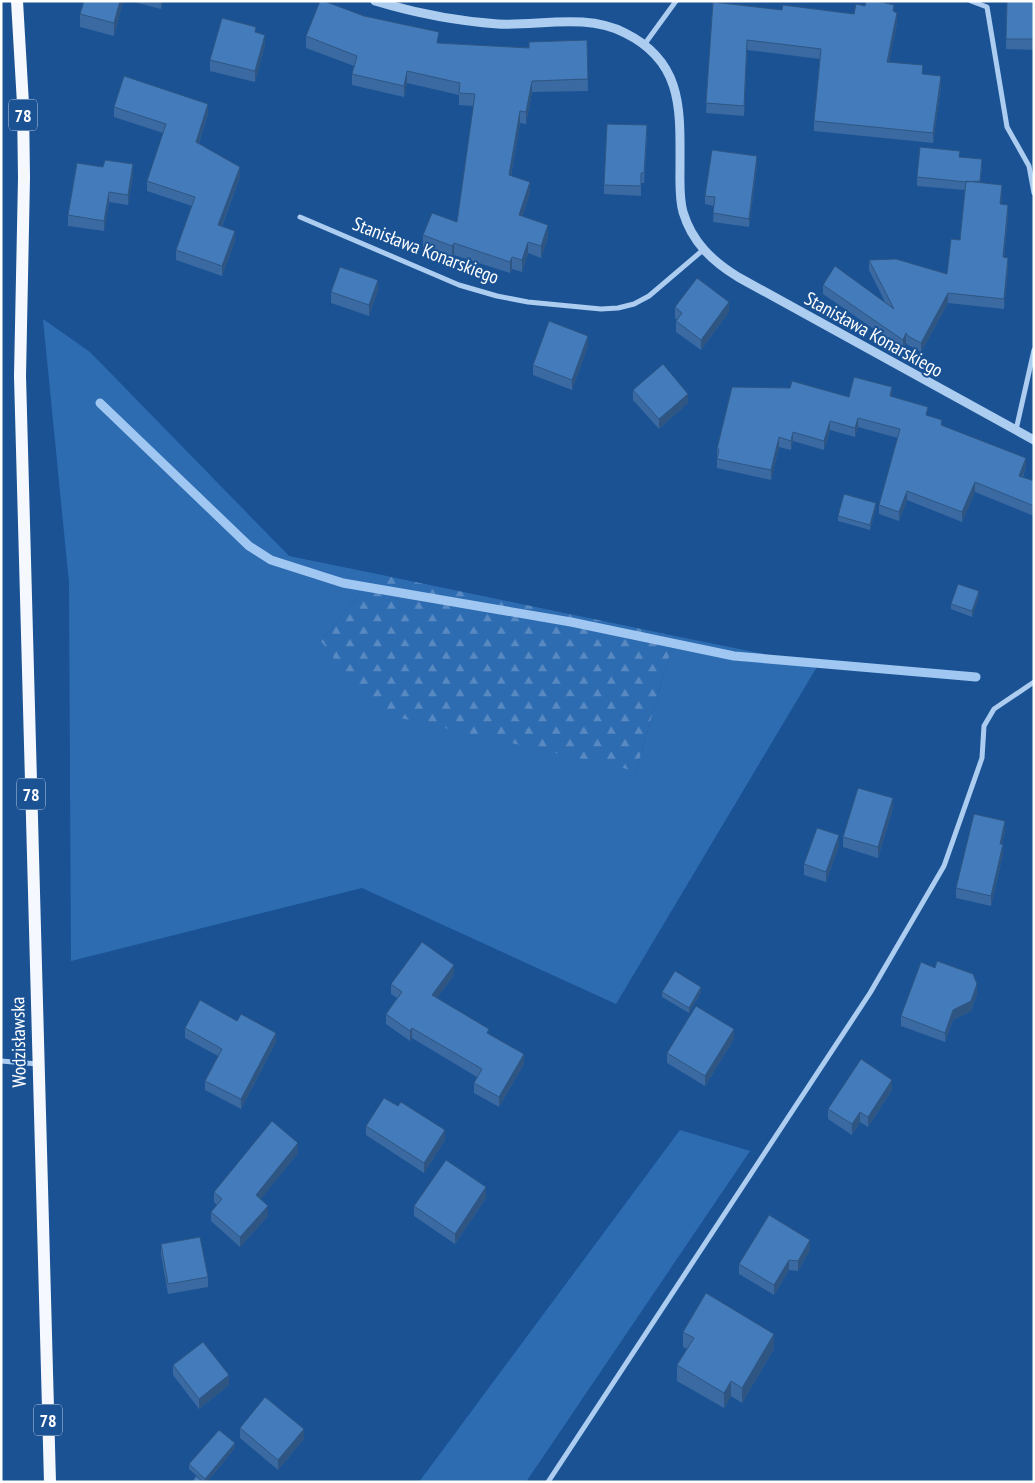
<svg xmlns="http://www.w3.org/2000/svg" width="1035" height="1483" font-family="'PT Sans Narrow',sans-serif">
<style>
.grass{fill:#2e6cb2}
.forest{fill:url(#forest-firs)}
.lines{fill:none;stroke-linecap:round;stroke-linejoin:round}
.stream{stroke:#9fc7f2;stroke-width:9}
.minor{stroke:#acccf0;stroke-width:5}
.tertiary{stroke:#acccf0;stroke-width:9}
.primary{stroke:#f5f9ff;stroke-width:12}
.wall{fill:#3a6aa1}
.shaded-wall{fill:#2f5683}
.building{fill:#437bbb;stroke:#2f5683}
.labels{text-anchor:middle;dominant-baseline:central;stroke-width:4;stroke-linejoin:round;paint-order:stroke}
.shield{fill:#1a5294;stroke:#bacbdf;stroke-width:1}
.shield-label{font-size:18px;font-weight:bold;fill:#fff}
.street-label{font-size:19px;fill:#fff;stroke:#1a5294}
</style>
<defs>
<pattern id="forest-firs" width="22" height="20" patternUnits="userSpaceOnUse" patternTransform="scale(1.25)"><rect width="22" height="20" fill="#2e6cb2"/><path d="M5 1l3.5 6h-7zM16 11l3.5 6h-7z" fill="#5889c1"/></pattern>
</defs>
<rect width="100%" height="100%" fill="#1a5294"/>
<!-- grass -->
<path class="grass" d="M43,319L90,352L289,556L377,574L321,641L636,771L675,636L818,665L616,1004L362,888L71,961L69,583Z
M680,1130L750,1151L526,1482H419Z"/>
<!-- forest -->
<path class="forest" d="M377,574L675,636L636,771L374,712L321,641Z"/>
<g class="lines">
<!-- stream -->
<path class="stream" d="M100,403L249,546L271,560L343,583L571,622L734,656L976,677"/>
<!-- minor -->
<path class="minor" d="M971,1L987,7L1007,127L1029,166L1034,193
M644,45L676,1
M300,217L459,285L497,296L528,302L601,309L618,308L634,304L649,296L703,250
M1016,430L1034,350
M1,1061L38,1064
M548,1482L870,993L944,866L982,758L984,726L994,709L1034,682"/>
<!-- tertiary -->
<path class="tertiary" d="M375,1C415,13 455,21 498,24C539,26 586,13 625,33C684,62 680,111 680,167C680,182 679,198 683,212C692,242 712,261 738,277L1034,440"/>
<!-- primary -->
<path class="primary" d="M17,1L23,104L24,178L20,376L50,1482"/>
</g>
<!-- wall -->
<path class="wall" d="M84,1H123L114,36L80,27V14Z
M130,1H163L161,9Z
M1007,1H1034V50L1006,49Z
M713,2L782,10L854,14L894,12L897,23L889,62L923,74L941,86L933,143L814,131V121L820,59L747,50L744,116L706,113Z
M364,16L439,43L529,48L587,40L588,91L532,92L526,124L520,123L511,176L530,193L522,216L548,237L541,258L528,253L522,272L512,269L510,273L454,255L452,258L423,247V235L457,222L474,106L459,105V95L407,83L404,97L352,85V74L354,66L306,48V36Z
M265,45L255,82L210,71V60Z
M114,107L208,114L199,143L240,177L222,226L235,241L222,276L176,260V250L192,206L147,191V181L163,133L114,117Z
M647,135L644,183H641V196L604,194V185Z
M960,157L982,168L980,183L1002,195L1001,204L1008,214L1004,257L1008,267L1004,309L948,303L921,352L908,345L906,343L903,349L823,294V285L886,304L869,270V260L947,274L960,240L965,190L917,186V177Z
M757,165L749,227L713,222L714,206L705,204V196Z
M133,175L128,205L109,202L104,231L68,226V215Z
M378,290L369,316L331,303V292Z
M675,307L729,312L701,350L676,332V321L678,320L675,318Z
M588,346L572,390L533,375V365Z
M633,390L688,403L659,429L633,400Z
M849,397H892L928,416L942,425L1026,467L1023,477L1034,481V516L975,492L962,522L907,500L899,521L879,514V505L898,438L858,427L855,437L830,430L824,450L793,441L791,450L779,447L771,480L717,468V449Z
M876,508L870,530L838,521V516Z
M979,596L972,617L951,609V604Z
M893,808L878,858L843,847V837Z
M1005,831L1002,844L1003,854L991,906L956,898V888Z
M839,846L826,882L804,875V864Z
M454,975L437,998L489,1035L524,1064L499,1107L474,1093V1083L477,1077L412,1038L410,1041L386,1024V1014L397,998L391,994V984Z
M662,992H701L689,1013L662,997Z
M977,994L971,1011L953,1020L945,1042L901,1026V1016Z
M185,1028L276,1042L241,1109L205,1090V1081L218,1056L185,1038Z
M734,1039L705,1086L667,1063V1053Z
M892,1090L868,1127L860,1122L852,1135L828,1119V1109Z
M366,1126L445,1140L424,1173L366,1135Z
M298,1153L260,1199L268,1216L240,1247L211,1221V1212L217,1205L214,1202V1192Z
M486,1198L455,1244L414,1216V1206Z
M161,1244L208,1277V1287L168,1294L161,1254Z
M810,1250L798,1271L789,1270L774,1295L739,1274V1264Z
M683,1332L774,1349L742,1403L731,1396L724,1408L677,1381V1365L687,1349L683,1347Z
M173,1365L229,1385L199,1409L173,1375Z
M240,1428L304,1439L278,1470L240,1438Z
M235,1448L207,1482H192L198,1477L189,1469V1464Z"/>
<!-- shaded-wall -->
<path class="shaded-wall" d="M120,1H123L114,36V23Z
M161,1H163L161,9Z
M897,13V23L887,72V62Z
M265,35V45L255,82V71Z
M747,40V50L744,116V106Z
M407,71V83L404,97V86Z
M941,76V86L933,143V133Z
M532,81V92L526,124V112Z
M208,104V114L196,152V142Z
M520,111V123L509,187V175Z
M757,156V165L749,227V219Z
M133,164V175L128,205V195Z
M240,167V177L218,235V225Z
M530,182V193L519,227V215Z
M1002,185V195L1000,213V204Z
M109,192V202L104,231V221Z
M1008,205V214L1003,266V257Z
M548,225V237L541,258V246Z
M235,231V241L222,276V266Z
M528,242V253L522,272V260Z
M454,243V255L452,258V246Z
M512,257V269L510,273V262Z
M1008,258V267L1004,309V299Z
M378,280V290L369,316V305Z
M948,293V303L921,352V343Z
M729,302V312L701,350V340Z
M906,333V343L903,349V340Z
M588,336V346L572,390V380Z
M892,387V397L890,406V396Z
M688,394V403L659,429V419Z
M858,418V427L855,437V428Z
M830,421V430L824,450V441Z
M793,432V441L791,450V441Z
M779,437V447L771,480V470Z
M1026,458V467L1019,485V476Z
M975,482V492L962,522V512Z
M907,491V500L899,521V512Z
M876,503V508L870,530V525Z
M979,591V596L972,617V611Z
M893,798V808L878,858V847Z
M1005,821V831L1000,854V844Z
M839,835V846L826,882V872Z
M1003,844V854L991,906V896Z
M454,965V975L432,1005V995Z
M977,984V994L971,1011L953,1020L945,1042V1033L953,1010Z
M701,987V992L689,1013V1008Z
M412,1028V1038L410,1041V1031Z
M734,1029V1039L705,1086V1076Z
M276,1033V1042L241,1109V1099Z
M524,1054V1064L499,1107V1097Z
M892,1080V1090L868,1127V1117Z
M860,1112V1122L852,1135V1124Z
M445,1130V1140L424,1173V1163Z
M298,1143V1153L256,1205V1195Z
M486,1187V1198L455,1244V1234Z
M268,1206V1216L240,1247V1237Z
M810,1240V1250L798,1271V1261Z
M789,1260V1270L774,1295V1285Z
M774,1334V1349L742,1403V1388Z
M229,1375V1385L199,1409V1399Z
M731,1381V1396L724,1408V1393Z
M304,1429V1439L278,1470V1460Z
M235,1443V1448L207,1482H205V1479Z"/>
<!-- building -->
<path class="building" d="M84,1H120L114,23L80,14Z
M320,1H324L364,16L439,32L437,43L529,48V42L587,40L588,79L532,81L526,112L520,111L509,175L530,182L519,215L548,225L541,246L528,242L522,260L512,257L510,262L454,243L452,246L423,235L432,213L457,222L475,94L459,93L460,83L407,71L404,86L352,74L357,56L306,36Z
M866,1H877L894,5L893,11L897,13L887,62L923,65L922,74L941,76L933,133L814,121L821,49L747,40L744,106L706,103L713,2L782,10L783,5L854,14L856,4L865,6Z
M1007,1H1034V39H1006Z
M222,18L256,27L255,32L265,35L255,71L210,60Z
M124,76L208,104L196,142L240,167L218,225L235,231L222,266L176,250L195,197L147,181L166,124L114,107Z
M607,124L647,125L644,173H641V186L604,185Z
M920,147L960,151L959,157L982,159L980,181L966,182L917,177Z
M712,150L757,156L749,219L713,213L715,197L705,196Z
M105,160L133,164L128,195L109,192L104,221L68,215L77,163L103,167Z
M966,181L1002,185L1000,204L1008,205L1003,257L1008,258L1004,299L948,293L921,343L908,336L906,333L903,340L823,285L835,266L894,309L869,260L896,259L947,274L951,239L960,240Z
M340,267L378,280L369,305L331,292Z
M697,278L729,302L701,340L676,321L682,313L675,307Z
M549,321L588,336L572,380L533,365Z
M663,364L688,394L659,419L633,390Z
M854,377L892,387L890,396L928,407L926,415L942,420L941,425L1026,458L1019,476L1034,481V506L975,482L962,512L907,491L899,512L879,505L900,429L858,418L855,428L830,421L824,441L793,432L791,441L779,437L771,470L717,459L719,449H717L732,387L790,388L792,381L849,397Z
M844,494L876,503L870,525L838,516Z
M958,584L979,591L972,611L951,604Z
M858,788L893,798L878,847L843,837Z
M974,814L1005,821L1000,844H1003L991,896L956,888Z
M817,828L839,835L826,872L804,864Z
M422,942L454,965L432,995L489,1029L487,1033L524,1054L499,1097L474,1083L482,1069L412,1028L410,1031L386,1014L402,992L391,984Z
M937,961L973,974L977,984L971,1001L953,1010L945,1033L901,1016L921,962L935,968Z
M675,971L701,987L689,1008L662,992Z
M200,1000L237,1021L241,1014L276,1033L241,1099L205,1081L222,1049L185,1028Z
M696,1006L734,1029L705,1076L667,1053Z
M861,1059L892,1080L868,1117L860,1112L852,1124L828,1109Z
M384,1098L398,1106L401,1102L445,1130L424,1163L366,1126Z
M272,1121L298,1143L256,1195L268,1206L240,1237L211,1212L222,1199L214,1192Z
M446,1160L486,1187L455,1234L414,1206Z
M769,1215L810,1240L798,1261L789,1260L774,1285L739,1264Z
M200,1237L208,1277L168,1284L161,1244Z
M706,1293L774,1334L742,1388L731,1381L724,1393L677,1365L694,1338L683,1332Z
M203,1342L229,1375L199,1399L173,1365Z
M265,1397L304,1429L278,1460L240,1428Z
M219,1430L235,1443L205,1479L189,1464Z
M196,1476L203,1482H192Z"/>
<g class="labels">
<!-- shield labels -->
<g class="shield">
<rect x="9" y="99.5" width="28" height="31" rx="4"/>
<rect x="17" y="778.5" width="28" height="31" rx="4"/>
<rect x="34" y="1404.5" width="28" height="31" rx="4"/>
</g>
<g class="shield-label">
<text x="23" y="115">78</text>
<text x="31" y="794">78</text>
<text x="48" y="1420">78</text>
</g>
<!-- street labels -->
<g class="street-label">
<text transform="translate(426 250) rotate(21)">Stanisława Konarskiego</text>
<text transform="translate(874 334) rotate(29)">Stanisława Konarskiego</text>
<text transform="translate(18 1042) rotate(-91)">Wodzisławska</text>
</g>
</g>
<!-- border -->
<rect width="1035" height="1483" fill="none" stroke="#ffffff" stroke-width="5"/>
</svg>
